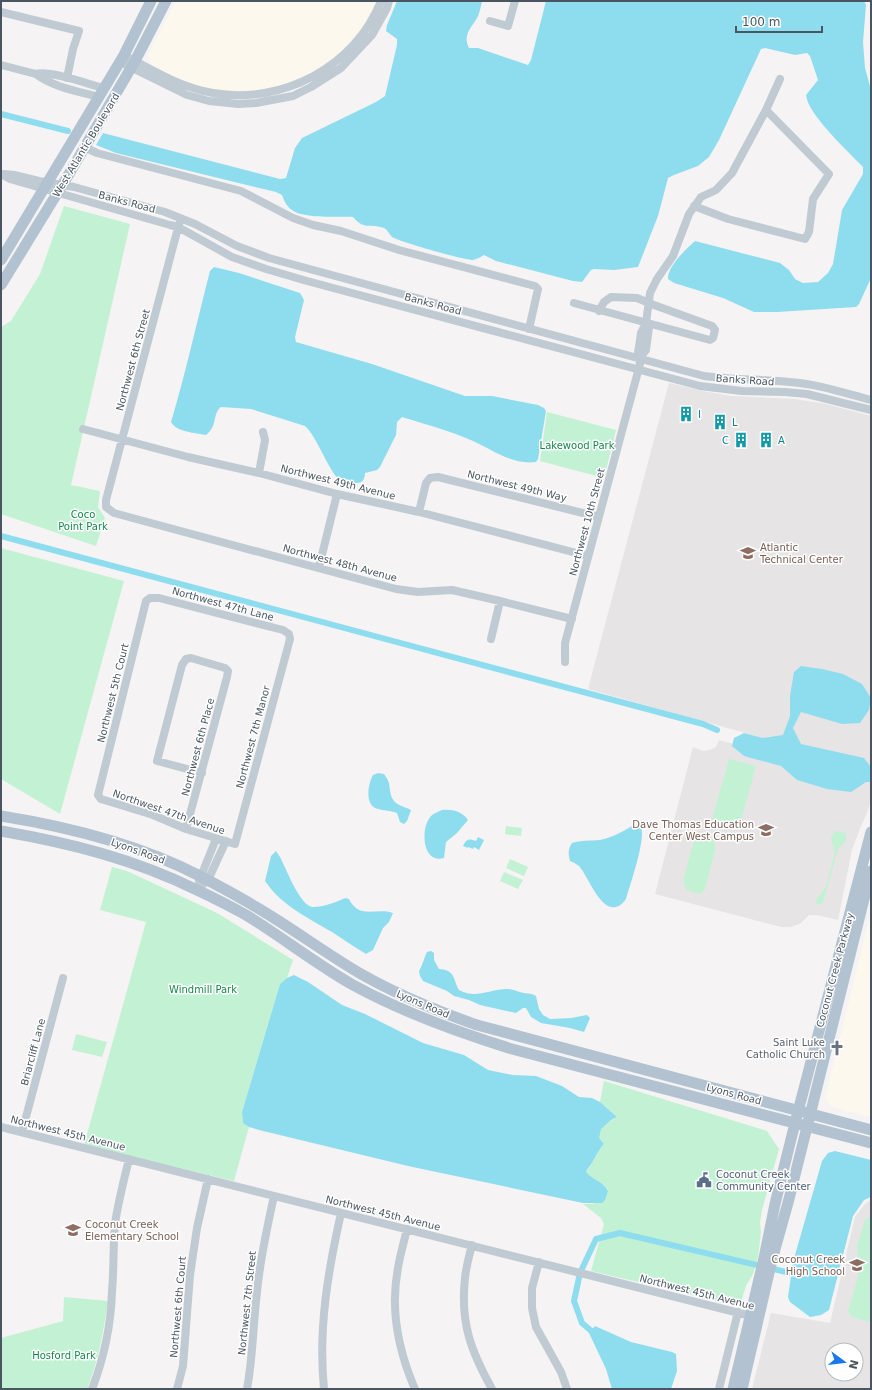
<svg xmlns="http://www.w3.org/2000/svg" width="872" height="1390" font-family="'DejaVu Sans',sans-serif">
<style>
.commercial{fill:#fdf8ee}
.education{fill:#e6e4e5;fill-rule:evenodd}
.green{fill:#c2f2d3}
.water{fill:#8eddef}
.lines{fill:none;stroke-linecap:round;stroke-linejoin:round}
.canal{stroke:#8eddef;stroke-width:6}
.minor{stroke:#c0cad2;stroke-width:8}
.major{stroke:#b2c2d1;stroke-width:11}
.labels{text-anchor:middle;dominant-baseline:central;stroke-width:3;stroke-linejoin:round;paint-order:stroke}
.street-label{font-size:10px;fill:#495661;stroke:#fff}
.culture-label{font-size:10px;fill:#0d838f;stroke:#fff;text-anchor:start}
.park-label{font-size:10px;fill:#15874c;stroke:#fff}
.education-label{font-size:10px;fill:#785e54;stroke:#fff;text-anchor:start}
.worship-label{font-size:10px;fill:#5b616d;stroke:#fff;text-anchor:end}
.service-label{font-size:10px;fill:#4e5e75;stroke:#fff;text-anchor:start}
</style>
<rect width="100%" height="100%" fill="#f5f3f3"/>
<!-- commercial -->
<path class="commercial" d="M176,1H377L361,29L337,55L313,72L282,85L253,91H221L199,87L177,78L152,65L148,55Z
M871,912V1117L832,1107L825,1099Z"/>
<!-- education -->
<path class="education" d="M669,383L703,391L731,396L795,399L826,404L871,416V768L588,689Z
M719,740L871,782V800L867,813L861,826L852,850L838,920L817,915H809L801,923L791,927H781L655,894L693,747L703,751L710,750L716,747Z
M871,1200V1389H752L771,1313L830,1323L855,1217L864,1205ZM832,1350H856V1374H832Z"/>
<!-- green -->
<path class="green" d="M64,206L130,224L71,485L100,491L98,507L105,518L96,546L1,514V327L11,321L40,274Z
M547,412L616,430L604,478L540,461Z
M1,548L124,581L60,814L1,779Z
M729,759L756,766L739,827L712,820Z
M506,826L522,828L521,836L505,834Z
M837,831L845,833C849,842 842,844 838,849L823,902L820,905L816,903V900L826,887L835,852L831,838L833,833Z
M705,835C713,837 716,843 715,850L705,889L704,891L700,894L687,890L684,885V877L693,844L696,839Z
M510,859L528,867L524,876L506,868Z
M112,867L127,871L217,913L293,960L287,978L280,984L242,1112L243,1123L249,1127L234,1181L84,1145L146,922L100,910Z
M504,872L523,880L518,889L500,881Z
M76,1034L107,1042L102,1057L72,1050Z
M604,1081L767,1131L779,1149L762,1210L760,1223L761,1232L758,1257L753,1274L746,1286L741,1302L732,1304L591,1271L604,1224L601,1218L583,1204H593L608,1191C603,1181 593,1180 586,1172C588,1168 591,1165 593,1161C597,1156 599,1149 604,1144L598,1138L601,1129C607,1125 610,1120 617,1117L600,1102Z
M871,1216V1322L852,1317L848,1311L858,1277L857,1246L865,1220Z
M64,1297L108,1301C103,1333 99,1359 87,1389H1V1338L63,1321Z"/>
<!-- water -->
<path class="water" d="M397,1H482C481,6 480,11 478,16C472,28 462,34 469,48H478L528,65L531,60L546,1H864L866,5L863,42L865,68L871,90V278L859,304L856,307L777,312H754L723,298L674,283L668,279C667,267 686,249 695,241L780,263L789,270L795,279L803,283L818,282L828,273L833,264L842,210L863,174V167C848,151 808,115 806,95L818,80L810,56L807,53L795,55L765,48L761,49L719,140L709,157L698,166L674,175L668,178L658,216L638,267L614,270L594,269L591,270L582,282L573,281L496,261L484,255C481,257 477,259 473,260C464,260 400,242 392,237C389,234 388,230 384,228C370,223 365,231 353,217C337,216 304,219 292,210C286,206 284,200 282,195L276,192L116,153L96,145L103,133L280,179L286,178L295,148L302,138L376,102L385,96L397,45V39L386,31L387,25Z
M214,267L239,273L300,293L304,300L295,337L296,342L372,364L465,396H492L538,405L544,408L546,411L538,459L536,462C512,465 493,450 473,441C451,431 428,425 405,418L402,417L397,422L396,435L380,467L377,470L365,473C365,478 363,483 357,483C352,484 345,483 341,481C330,475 317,436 305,426L251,409L221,407C212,414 218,426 206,435C196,433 176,432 171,422C186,372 197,321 210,271Z
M801,666L822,669L843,674L862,684L871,698L869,710L860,723L842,724L801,712L793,728L801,744L864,758L871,767L870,782H866L851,792L827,789L797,780L781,766L744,756L732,746L734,738L744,733L763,738L783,735L790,716V696L794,672Z
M378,773L384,774C386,777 388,780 389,783C390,789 390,796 394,801C398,806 406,807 411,810L407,821L404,824L400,822L397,813C390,810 384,811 378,809C364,806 368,784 373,775Z
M442,810C452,809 462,811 468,820L457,833L446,842L444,858C422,864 420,828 431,816C434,813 438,812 442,810Z
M632,826H637L641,828C646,839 630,885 626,899C607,925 591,883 582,870C579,865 575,863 570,861C568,854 568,849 572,843C581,840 590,841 600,840C611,838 622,832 632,826Z
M478,837L484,840L479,850L474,847L473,849L468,847V848L463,846C466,839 469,838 476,841Z
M276,851L280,857C286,868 299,904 312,907C320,908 337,902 345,898L349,899C359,920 377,907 393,913L389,922L383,928L373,950L366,954C354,947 343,939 332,932C308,918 281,905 265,881L271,856Z
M431,951L434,953V960L439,969C456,970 453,980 459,990C474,999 489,990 505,989C514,989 517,992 524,993C529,994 531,993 536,996L539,1009L543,1015L550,1019L571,1018L587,1015L590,1018L584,1032L570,1028L541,1023L531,1017L526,1008H523L516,1013L480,1005L469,1000L454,996L447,991L423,981L420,976L419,971C423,964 424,958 427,952Z
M294,975L308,982L342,1005L365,1014L423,1043L464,1055L488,1070L513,1075L536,1076L562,1086L579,1097L592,1098L600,1102L617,1117C609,1120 607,1125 601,1129L599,1138L604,1144C599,1149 597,1155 593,1161C591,1165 588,1167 586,1172C593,1180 603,1181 608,1191L605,1200L602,1203H583L408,1166L259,1130L249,1127L243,1123L242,1112L280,984L287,978Z
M835,1151L871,1160V1197L864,1200L853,1216L829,1310L821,1315L810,1317L790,1302L788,1297L793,1262L822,1161L828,1153Z
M595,1326L631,1342L672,1352L676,1354L677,1371L671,1389H612L606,1369L589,1333Z"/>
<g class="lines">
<!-- canal -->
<path class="canal" d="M1,114L68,131
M1,536L703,724L717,730
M596,1335L582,1323L574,1301L580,1273L596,1239L620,1233L799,1275"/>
<!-- minor -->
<path class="minor" d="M1,12L79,31L73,49L67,78
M490,21L508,26L515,1
M124,55C152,70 181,88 213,93C282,105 355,67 381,1
M120,62L187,95L209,101L238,104L256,103L293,96L311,87L341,68L372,35L387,8L389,1
M1,65L36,74C50,70 88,84 103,88
M36,74C53,87 77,91 98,97
M84,147L97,153L241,191L293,218L313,225L341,231L399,250L535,286L538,289L529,329
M1,174L10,179L170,225L178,227L232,257L266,269L307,281L700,386L742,391L785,392L807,394L871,410
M4,174L14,175L39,181L74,187L165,212L195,224L237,246L269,258L704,376C733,380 761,379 790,382C818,384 844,393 871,400
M694,206L728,219L805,239L809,232L813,199L829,174L766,110L780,79
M179,224L106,500V507L114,513L396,589L418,592L452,590L500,601L572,619
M574,303L710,340L713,338L715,330L712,326L654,305L637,298L611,297L604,302L599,311
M639,358L646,350L649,327L646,323
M83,429L188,457L259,473L337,494L419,512L588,556
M259,473L265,440L263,432
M419,512L426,483L430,478L438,477L599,517
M319,567L337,494
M150,598H159L283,630L289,634L290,639L235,844L186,829L153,815L101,799L98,795L146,601Z
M491,639L500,601
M565,662V643L640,364L638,353L641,333L646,323L650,293L657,279L673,256L689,214L701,197L716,190L732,173L766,110
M186,829L227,677L228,671L225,668L191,658L186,659L182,665L157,761L202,773
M199,881L216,839
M197,890L208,880L226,841
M1,1127L755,1317
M22,1132L63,978
M407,1229C404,1242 400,1255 398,1268C390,1309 399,1352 415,1389
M472,1245C469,1256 466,1267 465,1278C460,1323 471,1351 492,1389
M539,1262L532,1288V1308L536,1327L561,1372L567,1389
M92,1389C104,1358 111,1325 112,1291C114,1269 113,1246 115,1224C118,1202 124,1180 129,1159
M177,1389L183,1366L190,1275L197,1228L208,1179
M247,1389C253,1357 253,1324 257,1292C260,1259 267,1228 274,1196
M324,1389C318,1329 328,1271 341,1213
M719,1389L738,1312"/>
<!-- major -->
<path class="major" d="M1,260L124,55L151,1
M1,285L69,174L135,61L166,1
M1,816C70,827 138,844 200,876C219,886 238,896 256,907C292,928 325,953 361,974C398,995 437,1011 477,1025L871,1130
M1,831C70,843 134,859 197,890C214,898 230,906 246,915C282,937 316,964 353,985C404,1013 457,1032 512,1049L871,1143
M733,1389L764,1258L775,1204L795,1123L871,832
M742,1389L772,1260L789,1199L871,871"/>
</g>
<!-- icons -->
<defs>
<g id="building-bare" transform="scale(1.2)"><path d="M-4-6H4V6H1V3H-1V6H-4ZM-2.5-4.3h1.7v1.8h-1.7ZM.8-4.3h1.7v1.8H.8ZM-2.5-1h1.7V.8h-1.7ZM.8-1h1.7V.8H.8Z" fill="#0f9aa8" stroke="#fff" stroke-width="2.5" paint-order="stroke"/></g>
<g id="school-bare" transform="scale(1.2)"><path d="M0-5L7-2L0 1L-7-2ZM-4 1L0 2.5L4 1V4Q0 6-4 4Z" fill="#8d6e63" stroke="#fff" stroke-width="2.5" paint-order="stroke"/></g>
<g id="church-bare" transform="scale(1.2)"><path d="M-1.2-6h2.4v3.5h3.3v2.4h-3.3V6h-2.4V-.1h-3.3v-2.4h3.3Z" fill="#6b7280" stroke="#fff" stroke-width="2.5" paint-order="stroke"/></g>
<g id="civic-bare" transform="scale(1.2)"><path d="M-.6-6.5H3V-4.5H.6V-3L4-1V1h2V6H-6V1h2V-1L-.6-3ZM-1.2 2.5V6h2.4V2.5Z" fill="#5c6f8a" stroke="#fff" stroke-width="2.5" paint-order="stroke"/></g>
</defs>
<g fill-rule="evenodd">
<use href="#building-bare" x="686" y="414"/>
<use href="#building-bare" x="720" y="422"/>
<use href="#building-bare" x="741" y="440"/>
<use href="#building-bare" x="766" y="440"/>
<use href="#school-bare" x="748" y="553"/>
<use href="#school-bare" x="766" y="830"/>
<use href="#church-bare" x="837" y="1048"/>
<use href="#civic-bare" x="704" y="1180"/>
<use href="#school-bare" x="73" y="1230"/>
<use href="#school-bare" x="857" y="1265"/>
</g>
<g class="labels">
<!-- street labels -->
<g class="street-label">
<text transform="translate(86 145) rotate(-59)">West Atlantic Boulevard</text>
<text transform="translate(127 202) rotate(15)">Banks Road</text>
<text transform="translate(433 304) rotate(15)">Banks Road</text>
<text transform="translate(133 360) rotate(-75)">Northwest 6th Street</text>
<text transform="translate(745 380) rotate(4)">Banks Road</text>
<text transform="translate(338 482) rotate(14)">Northwest 49th Avenue</text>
<text transform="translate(517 486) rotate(14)">Northwest 49th Way</text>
<text transform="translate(587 522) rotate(-75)">Northwest 10th Street</text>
<text transform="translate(340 563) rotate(15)">Northwest 48th Avenue</text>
<text transform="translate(223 604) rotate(15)">Northwest 47th Lane</text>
<text transform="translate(113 693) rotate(-76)">Northwest 5th Court</text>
<text transform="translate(253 737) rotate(-75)">Northwest 7th Manor</text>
<text transform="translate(198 747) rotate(-75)">Northwest 6th Place</text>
<text transform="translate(169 812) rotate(19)">Northwest 47th Avenue</text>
<text transform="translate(138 851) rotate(20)">Lyons Road</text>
<text transform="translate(835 970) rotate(-75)">Coconut Creek Parkway</text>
<text transform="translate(423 1004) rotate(23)">Lyons Road</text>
<text transform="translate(33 1052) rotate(-75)">Briarcliff Lane</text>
<text transform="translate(734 1094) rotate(15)">Lyons Road</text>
<text transform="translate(68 1133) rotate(14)">Northwest 45th Avenue</text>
<text transform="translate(383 1213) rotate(14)">Northwest 45th Avenue</text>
<text transform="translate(697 1292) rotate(14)">Northwest 45th Avenue</text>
<text transform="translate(247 1303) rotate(-84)">Northwest 7th Street</text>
<text transform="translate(178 1307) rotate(-85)">Northwest 6th Court</text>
</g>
<!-- culture labels -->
<g class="culture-label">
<text x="698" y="414">I</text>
<text x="732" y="422">L</text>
<text x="729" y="440" text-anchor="end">C</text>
<text x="778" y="440">A</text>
</g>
<!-- park labels -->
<g class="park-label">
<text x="577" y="445">Lakewood Park</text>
<text x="83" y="514">Coco<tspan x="83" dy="12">Point Park</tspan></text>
<text x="203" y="989">Windmill Park</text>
<text x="64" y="1355">Hosford Park</text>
</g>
<!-- education labels -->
<g class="education-label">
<text x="760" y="547">Atlantic<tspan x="760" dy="12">Technical Center</tspan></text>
<text x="754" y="824" text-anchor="end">Dave Thomas Education<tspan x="754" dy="12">Center West Campus</tspan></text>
<text x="85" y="1224">Coconut Creek<tspan x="85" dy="12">Elementary School</tspan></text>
<text x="845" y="1259" text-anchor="end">Coconut Creek<tspan x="845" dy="12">High School</tspan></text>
</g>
<!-- worship labels -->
<g class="worship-label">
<text x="825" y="1042">Saint Luke<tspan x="825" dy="12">Catholic Church</tspan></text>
</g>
<!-- service labels -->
<g class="service-label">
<text x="716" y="1174">Coconut Creek<tspan x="716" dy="12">Community Center</tspan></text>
</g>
</g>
<!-- border -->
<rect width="872" height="1390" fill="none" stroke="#495661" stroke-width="4"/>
<!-- north arrow -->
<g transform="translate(844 1362) rotate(105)"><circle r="19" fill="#ffffff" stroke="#b6bbc0"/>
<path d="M0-3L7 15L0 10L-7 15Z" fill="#1678eb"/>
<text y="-6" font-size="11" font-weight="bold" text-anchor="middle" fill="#495661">N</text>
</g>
<!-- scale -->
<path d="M736 26v6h86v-6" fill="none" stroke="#495661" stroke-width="2"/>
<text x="742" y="26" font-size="12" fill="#495661" stroke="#ffffff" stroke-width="3" paint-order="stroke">100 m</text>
</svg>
